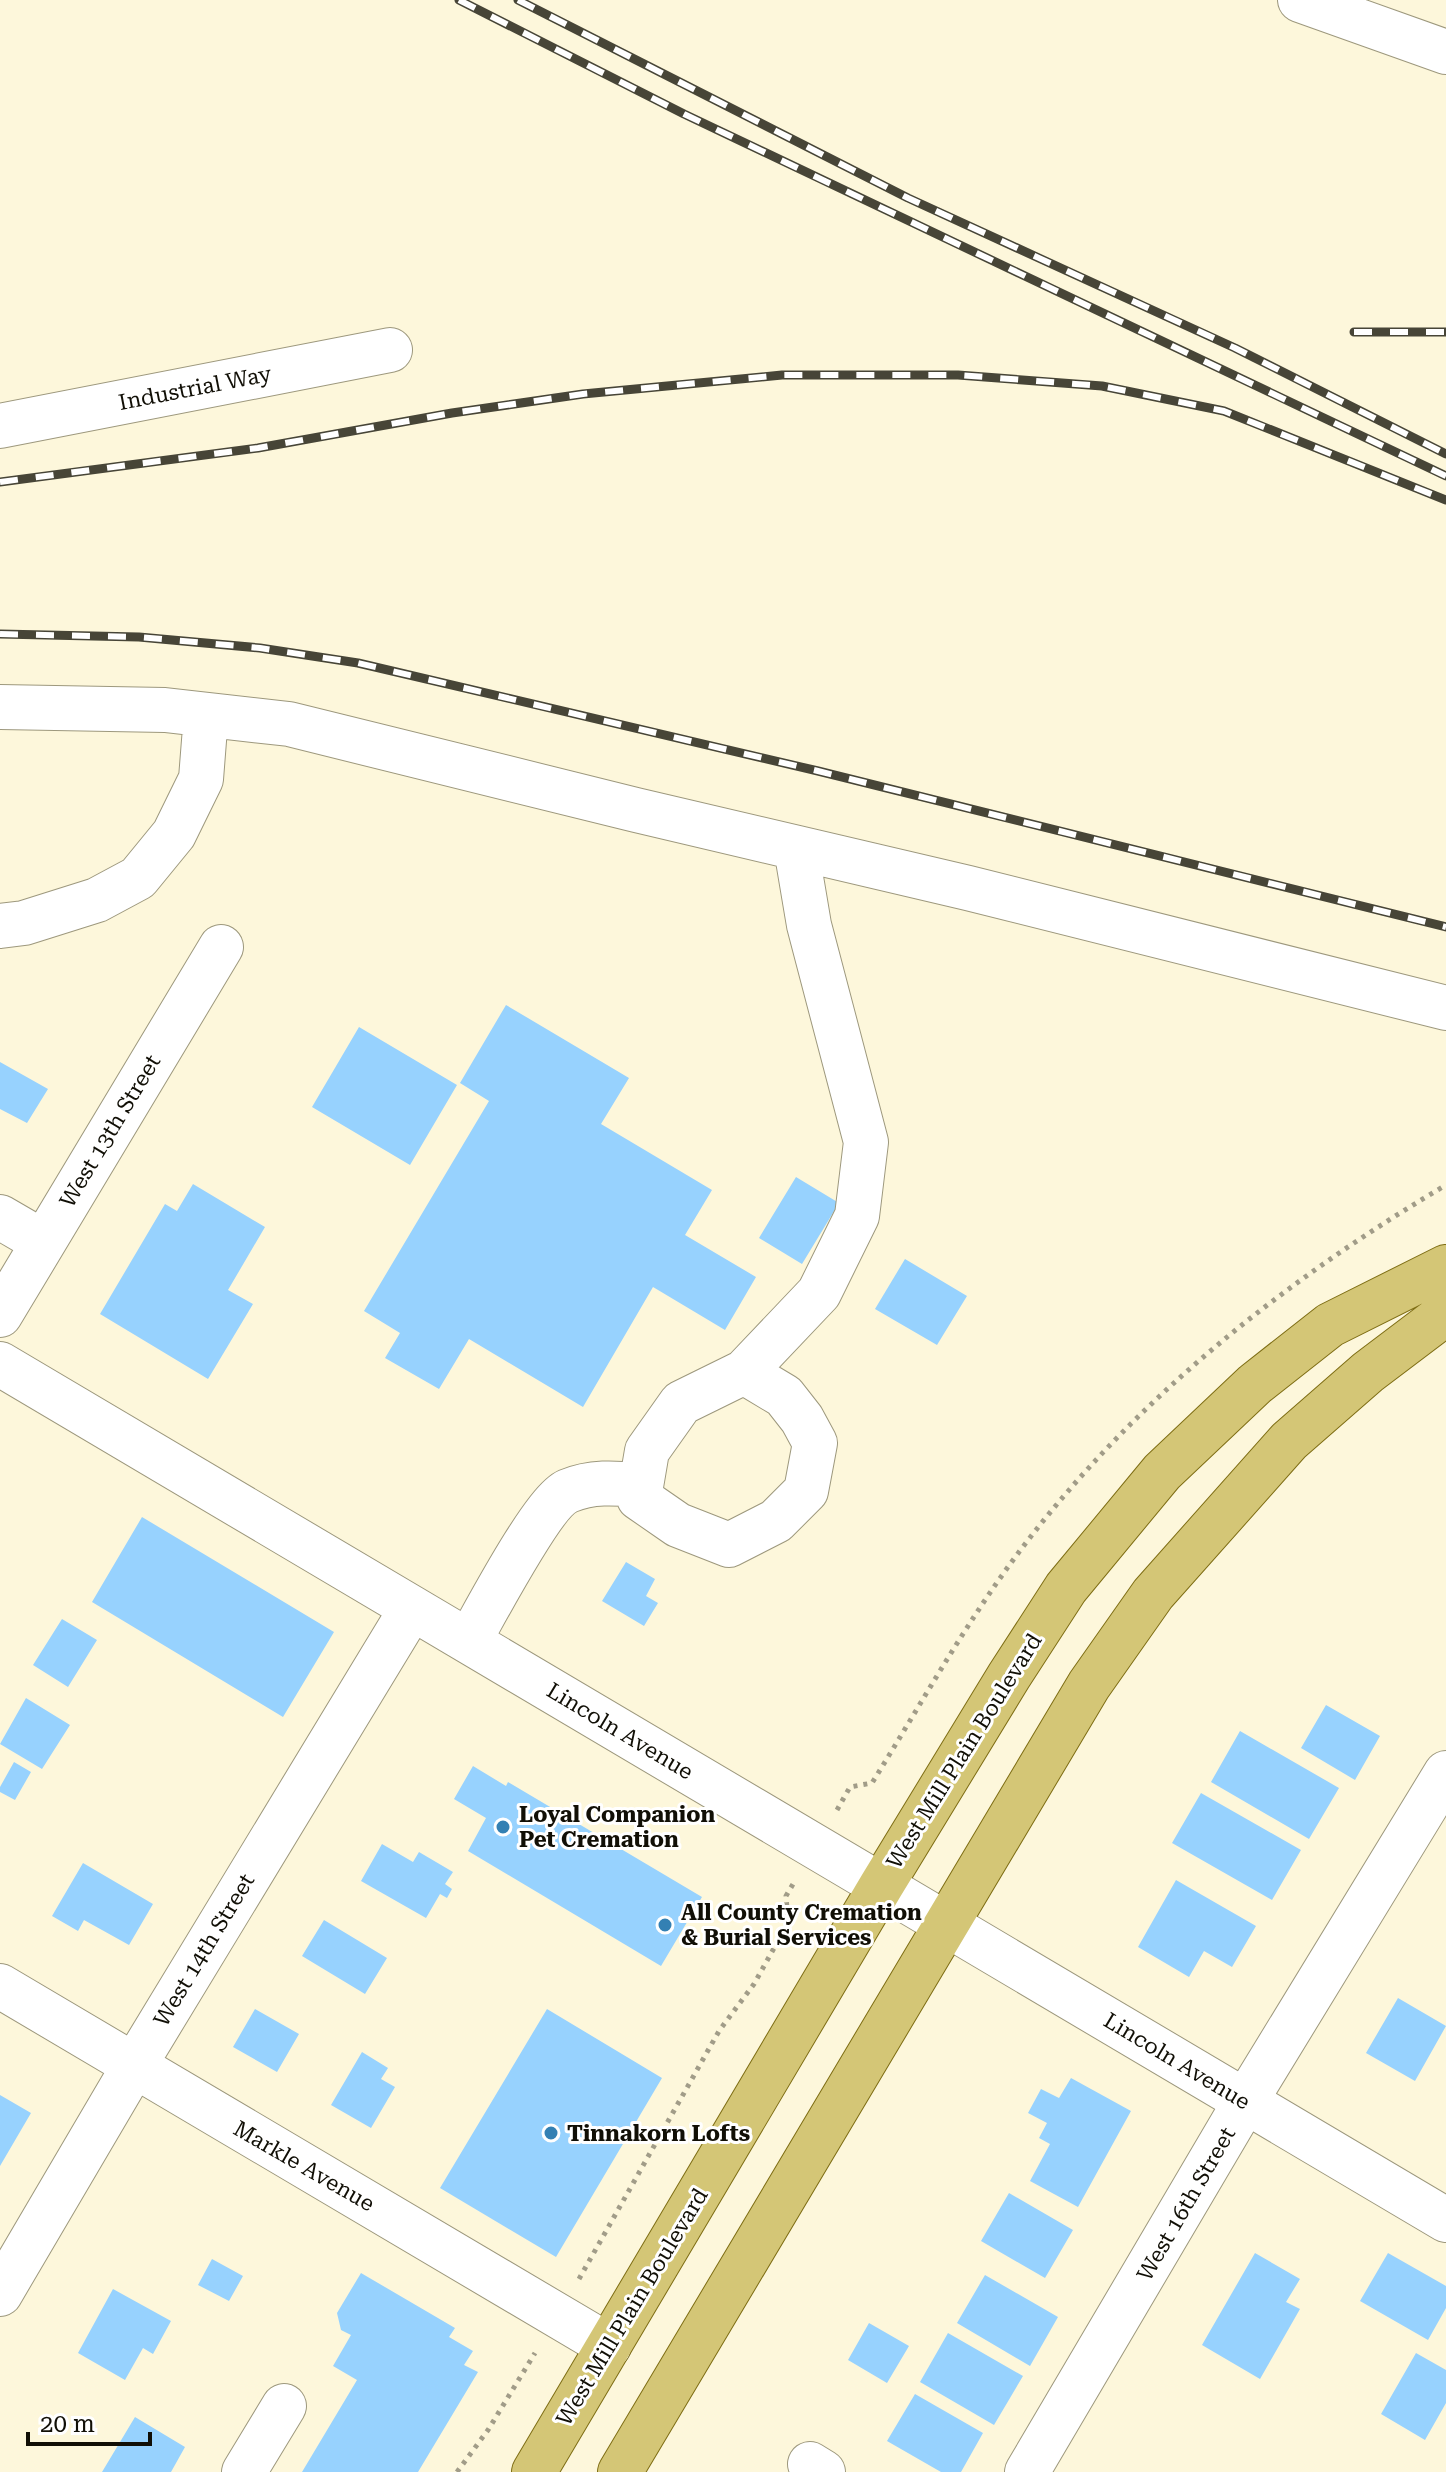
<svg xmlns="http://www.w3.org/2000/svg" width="1446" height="2472" font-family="'Roboto Serif',serif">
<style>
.building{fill:#97d2fe}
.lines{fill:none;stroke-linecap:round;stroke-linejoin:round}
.minor-casing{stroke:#9d987d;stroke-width:46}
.major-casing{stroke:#7e6d14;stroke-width:46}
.path{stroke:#a19c88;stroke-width:5;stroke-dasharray:4 6;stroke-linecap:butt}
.minor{stroke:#fff;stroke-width:44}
.major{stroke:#d4c676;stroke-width:44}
.rail-casing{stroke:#474537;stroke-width:9}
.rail{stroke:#fff;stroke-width:6;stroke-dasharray:18;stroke-linecap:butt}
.poi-dot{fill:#3380b3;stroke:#fff;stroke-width:3}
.labels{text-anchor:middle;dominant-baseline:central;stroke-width:6;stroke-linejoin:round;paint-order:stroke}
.street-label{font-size:22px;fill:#110f06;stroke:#fff}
.poi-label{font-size:22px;font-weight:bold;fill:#110f06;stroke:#fff;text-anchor:start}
</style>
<rect width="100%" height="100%" fill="#fdf7db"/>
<!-- building -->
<path class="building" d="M506,1005L629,1078L601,1124L712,1190L685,1235L756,1277L725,1330L653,1287L583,1407L469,1339L439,1389L385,1358L400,1333L364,1311L489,1101L460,1083Z
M359,1027L457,1085L410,1165L312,1107Z
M0,1062L48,1089L27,1123L0,1109Z
M796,1177L839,1203L802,1264L759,1238Z
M193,1184L265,1227L228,1290L253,1304L208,1379L100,1314L165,1204L177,1211Z
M905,1259L967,1296L937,1345L875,1309Z
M142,1517L334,1632L283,1717L92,1602Z
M626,1562L655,1579L646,1596L658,1603L644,1626L602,1601Z
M62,1619L97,1640L68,1687L33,1665Z
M26,1698L70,1725L42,1769L0,1744Z
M1326,1705L1380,1736L1355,1780L1301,1748Z
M1240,1731L1339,1788L1309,1839L1211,1782Z
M14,1762L31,1772L15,1800L0,1792V1787Z
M473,1766L506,1786L508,1782L702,1897L661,1966L468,1851L486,1818L454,1799Z
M1201,1793L1301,1850L1272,1900L1172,1843Z
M382,1844L413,1862L419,1852L453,1872L445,1884L452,1889L447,1898L440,1894L426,1918L361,1881Z
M83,1863L153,1904L129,1945L84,1920L78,1931L52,1916Z
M1176,1880L1256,1926L1232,1967L1204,1951L1189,1977L1138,1947Z
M324,1920L387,1958L365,1994L302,1956Z
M1398,1998L1446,2026L1415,2081L1366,2053Z
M255,2009L299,2034L277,2072L233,2047Z
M547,2009L662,2078L556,2257L440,2188Z
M362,2052L388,2068L381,2079L395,2087L371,2128L331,2105Z
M1071,2078L1131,2111L1078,2207L1030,2181L1050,2144L1039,2138L1047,2123L1028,2113L1041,2089L1059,2098Z
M0,2095L31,2113L0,2166Z
M1009,2193L1073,2230L1045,2278L981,2241Z
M1255,2253L1300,2279L1286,2302L1300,2309L1260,2379L1202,2345Z
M1388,2253L1446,2286V2308L1428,2340L1360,2301Z
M212,2259L243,2276L229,2301L198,2285Z
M361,2273L455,2328L449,2337L473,2351L464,2365L478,2372L418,2472H302L357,2380L333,2366L351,2335L341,2330L337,2313Z
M985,2275L1058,2317L1030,2366L957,2323Z
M113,2289L171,2321L153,2354L143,2348L125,2380L78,2353Z
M869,2323L909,2346L887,2383L848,2360Z
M948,2333L1023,2376L994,2425L920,2382Z
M1416,2353L1446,2370V2403L1425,2440L1381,2414Z
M915,2394L983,2433L961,2472H941L887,2441Z
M135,2417L185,2447L171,2472H102Z"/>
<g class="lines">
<!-- minor casing -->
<g class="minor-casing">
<path id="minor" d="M1300,0L1446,52
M0,426L390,350
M0,707L165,710L289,724L636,810L968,888L1446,1008
M0,926L24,923L97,900L138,878L174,834L201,779L206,715
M0,1217L43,1242
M0,1315L221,947
M0,1364L1446,2220
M744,1372L784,1396L802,1419L815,1443L806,1491L776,1521L729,1545L678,1525L639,1498L647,1451L681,1403L744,1372L819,1293L857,1216L866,1142L809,925L796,848
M469,1641C485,1613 543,1502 568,1491C592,1481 615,1483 641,1485
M0,1986L609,2346
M0,2294L134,2066L412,1608
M810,2464L823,2472
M244,2472L284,2406
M1027,2472L1245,2102L1446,1773"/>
</g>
<!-- major casing -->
<g class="major-casing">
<path id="major" d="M534,2472L881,1886L1009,1676L1066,1588L1162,1472L1255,1384L1330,1325L1446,1267
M620,2472L1089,1685L1153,1594L1289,1441L1368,1372L1446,1313"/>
</g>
<!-- path -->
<path class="path" d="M837,1810L850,1787L872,1783C920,1706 965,1624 1019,1552C1133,1400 1284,1281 1446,1185
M579,2279L719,2031L754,1984L788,1923L786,1896L793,1884
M457,2472L488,2430L535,2353"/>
<!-- minor -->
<use href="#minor" class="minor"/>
<!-- major -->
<use href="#major" class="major"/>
<!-- rail casing -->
<g class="rail-casing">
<path id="rail" d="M459,0L684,114L1446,476
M518,0L908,198L1235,348L1446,454
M1354,332H1446
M0,482L258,448L452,413L583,394L782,375H958L1102,386L1224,411L1446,500
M0,634L139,637L260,648L358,663L818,771L1446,927"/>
</g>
<!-- rail -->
<use href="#rail" class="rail"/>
</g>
<!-- markers -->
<g class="poi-dot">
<circle cx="503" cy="1827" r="8"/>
<circle cx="665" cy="1925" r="8"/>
<circle cx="551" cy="2133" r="8"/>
</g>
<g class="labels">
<!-- street labels -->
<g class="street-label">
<text transform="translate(195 388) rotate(-11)">Industrial Way</text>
<text transform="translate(110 1131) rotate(-59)">West 13th Street</text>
<text transform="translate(620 1731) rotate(31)">Lincoln Avenue</text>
<text transform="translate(964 1751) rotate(-58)">West Mill Plain Boulevard</text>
<text transform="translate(204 1950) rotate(-59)">West 14th Street</text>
<text transform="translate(1177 2061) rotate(31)">Lincoln Avenue</text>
<text transform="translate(304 2166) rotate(30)">Markle Avenue</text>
<text transform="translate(1186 2204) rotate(-60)">West 16th Street</text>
<text transform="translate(632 2307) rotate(-59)">West Mill Plain Boulevard</text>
</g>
<!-- poi labels -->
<g class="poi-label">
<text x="519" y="1814">Loyal Companion<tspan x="519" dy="25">Pet Cremation</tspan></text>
<text x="681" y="1912">All County Cremation<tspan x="681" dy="25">&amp; Burial Services</tspan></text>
<text x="567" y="2133">Tinnakorn Lofts</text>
</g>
</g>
<!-- scale -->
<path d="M28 2432v12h122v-12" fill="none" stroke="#110f06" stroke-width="4"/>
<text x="40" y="2432" font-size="24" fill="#110f06" stroke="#ffffff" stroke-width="6" paint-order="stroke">20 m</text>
</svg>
